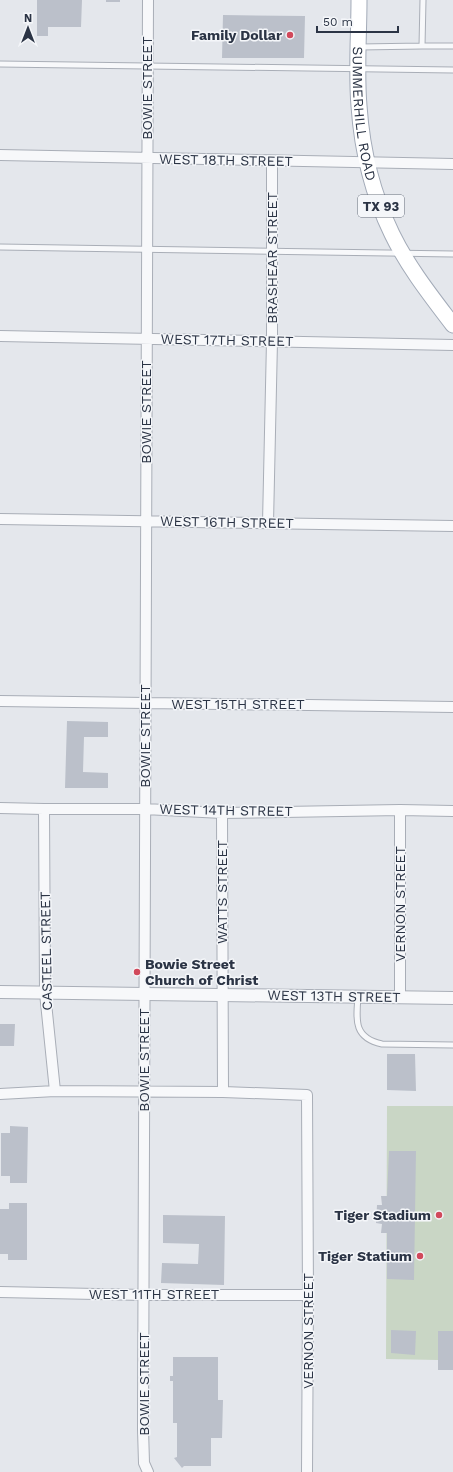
<svg xmlns="http://www.w3.org/2000/svg" width="453" height="1472" font-family="'Work Sans',sans-serif">
<style>
.green{fill:#c9d6c5}
.building{fill:#bbc0ca}
.lines{fill:none;stroke-linecap:round;stroke-linejoin:round}
.service-casing{stroke:#a9aeb7;stroke-width:7}
.minor-casing{stroke:#a9aeb7;stroke-width:12}
.tertiary-casing{stroke:#a9aeb7;stroke-width:14}
.primary-casing{stroke:#a3abb8;stroke-width:17}
.service{stroke:#f7f8fa;stroke-width:5}
.minor{stroke:#f7f8fa;stroke-width:10}
.tertiary{stroke:#f7f8fa;stroke-width:12}
.primary{stroke:#fff;stroke-width:15}
.poi-dot{fill:#d1495b;stroke:#f4f6f9;stroke-width:1.5}
.labels{text-anchor:middle;dominant-baseline:central;stroke-width:3;stroke-linejoin:round;paint-order:stroke}
.shield{fill:#f4f6f9;stroke:#676e7b;stroke-width:1}
.shield-label{font-size:13px;font-weight:bold;fill:#2b3445}
.poi-label{font-size:14px;font-weight:bold;fill:#2b3445;stroke:#f4f6f9;text-anchor:end}
.street-label{font-size:14px;fill:#2b3445;stroke:#f4f6f9}
</style>
<rect width="100%" height="100%" fill="#e4e7ec"/>
<!-- green -->
<path class="green" d="M387,1106H453V1370L438,1360L386,1359Z"/>
<!-- building -->
<path class="building" d="M37,0H82L81,27H48V36H37Z
M106,0H120V2H106Z
M223,15L305,16L304,58H222Z
M67,721L108,722V737H84L83,772L108,773V788H65Z
M0,1024H15L14,1046H0Z
M387,1054H415L416,1091L387,1090Z
M10,1126L28,1127L27,1183H10V1176H1V1133H10Z
M389,1151H416L414,1280L387,1279V1233H381L382,1224L376,1223L377,1205H382L381,1196H387Z
M9,1203H27V1260H8V1254H0V1209H9Z
M163,1215L225,1216L224,1285L161,1283L162,1263L198,1264L199,1244L163,1243Z
M391,1330L416,1331L415,1355L391,1353Z
M438,1331H453V1370H438Z
M173,1357H218V1400H223L222,1438H211V1466H184L182,1468L174,1458L177,1457V1423H173V1381H170V1376H173Z"/>
<g class="lines">
<!-- service casing -->
<g class="service-casing">
<path id="service" d="M422,46H453
M360,47L422,46L423,0
M0,64L453,70
M0,247L453,254
M358,997C356,1021 354,1038 382,1044L453,1045"/>
</g>
<!-- minor casing -->
<g class="minor-casing">
<path id="minor" d="M148,0L143,1429L144,1463L148,1472
M0,155L453,164
M0,336L453,345
M0,519L453,526
M268,523L272,341V161
M0,701L453,707
M0,808L44,809H145L222,813L400,810L453,811
M44,809L45,993L55,1091
M400,810V997
M222,813L223,1092
M0,1094L55,1091L223,1092L307,1095L308,1295L307,1472
M0,1292L144,1295H308"/>
</g>
<!-- tertiary casing -->
<g class="tertiary-casing">
<path id="tertiary" d="M0,992L453,998"/>
</g>
<!-- primary casing -->
<g class="primary-casing">
<g id="primary">
<path id="s1" d="M359,0C359,35 356,71 359,106C362,150 373,195 392,234C408,267 431,296 453,325"/>
</g>
</g>
<!-- service -->
<use href="#service" class="service"/>
<!-- minor -->
<use href="#minor" class="minor"/>
<!-- tertiary -->
<use href="#tertiary" class="tertiary"/>
<!-- primary -->
<use href="#primary" class="primary"/>
</g>
<!-- markers -->
<g class="poi-dot">
<circle cx="290" cy="35" r="4"/>
<circle cx="137" cy="972" r="4"/>
<circle cx="439" cy="1215" r="4"/>
<circle cx="420" cy="1256" r="4"/>
</g>
<g class="labels">
<!-- shield labels -->
<rect class="shield" x="358" y="195" width="46" height="22" rx="3"/>
<g class="shield-label">
<text x="381" y="206">TX 93</text>
</g>
<!-- poi labels -->
<g class="poi-label">
<text x="282" y="35">Family Dollar</text>
<text x="145" y="964" text-anchor="start">Bowie Street<tspan x="145" dy="16">Church of Christ</tspan></text>
<text x="431" y="1215">Tiger Stadium</text>
<text x="412" y="1256">Tiger Statium</text>
</g>
<!-- street labels -->
<g class="street-label">
<text transform="translate(147 88) rotate(-90)">BOWIE STREET</text>
<text stroke="none"><textPath href="#s1" startOffset="114">SUMMERHILL ROAD</textPath></text>
<text transform="translate(226 160) rotate(1)">WEST 18TH STREET</text>
<text transform="translate(272 258) rotate(-90)">BRASHEAR STREET</text>
<text transform="translate(227 340) rotate(1)">WEST 17TH STREET</text>
<text transform="translate(146 412) rotate(-90)">BOWIE STREET</text>
<text transform="translate(227 522) rotate(1)">WEST 16TH STREET</text>
<text x="238" y="704">WEST 15TH STREET</text>
<text transform="translate(145 736) rotate(-90)">BOWIE STREET</text>
<text transform="translate(226 810) rotate(1)">WEST 14TH STREET</text>
<text transform="translate(222 892) rotate(-90)">WATTS STREET</text>
<text transform="translate(400 904) rotate(-90)">VERNON STREET</text>
<text transform="translate(46 951) rotate(-91)">CASTEEL STREET</text>
<text transform="translate(334 996) rotate(1)">WEST 13TH STREET</text>
<text transform="translate(144 1060) rotate(-90)">BOWIE STREET</text>
<text x="154" y="1294">WEST 11TH STREET</text>
<text transform="translate(308 1331) rotate(-90)">VERNON STREET</text>
<text transform="translate(144 1384) rotate(-90)">BOWIE STREET</text>
</g>
</g>
<!-- north arrow -->
<g transform="translate(28 28)" stroke="#f4f6f9" stroke-width="3" paint-order="stroke">
<path d="M0-3L7 15L0 10L-7 15Z" fill="#2b3445"/>
<text y="-6" font-size="11" font-weight="bold" text-anchor="middle" fill="#2b3445">N</text>
</g>
<!-- scale -->
<path d="M317 26v6h81v-6" fill="none" stroke="#2b3445" stroke-width="2"/>
<text x="323" y="26" font-size="12" fill="#2b3445" stroke="#f4f6f9" stroke-width="3" paint-order="stroke">50 m</text>
</svg>
